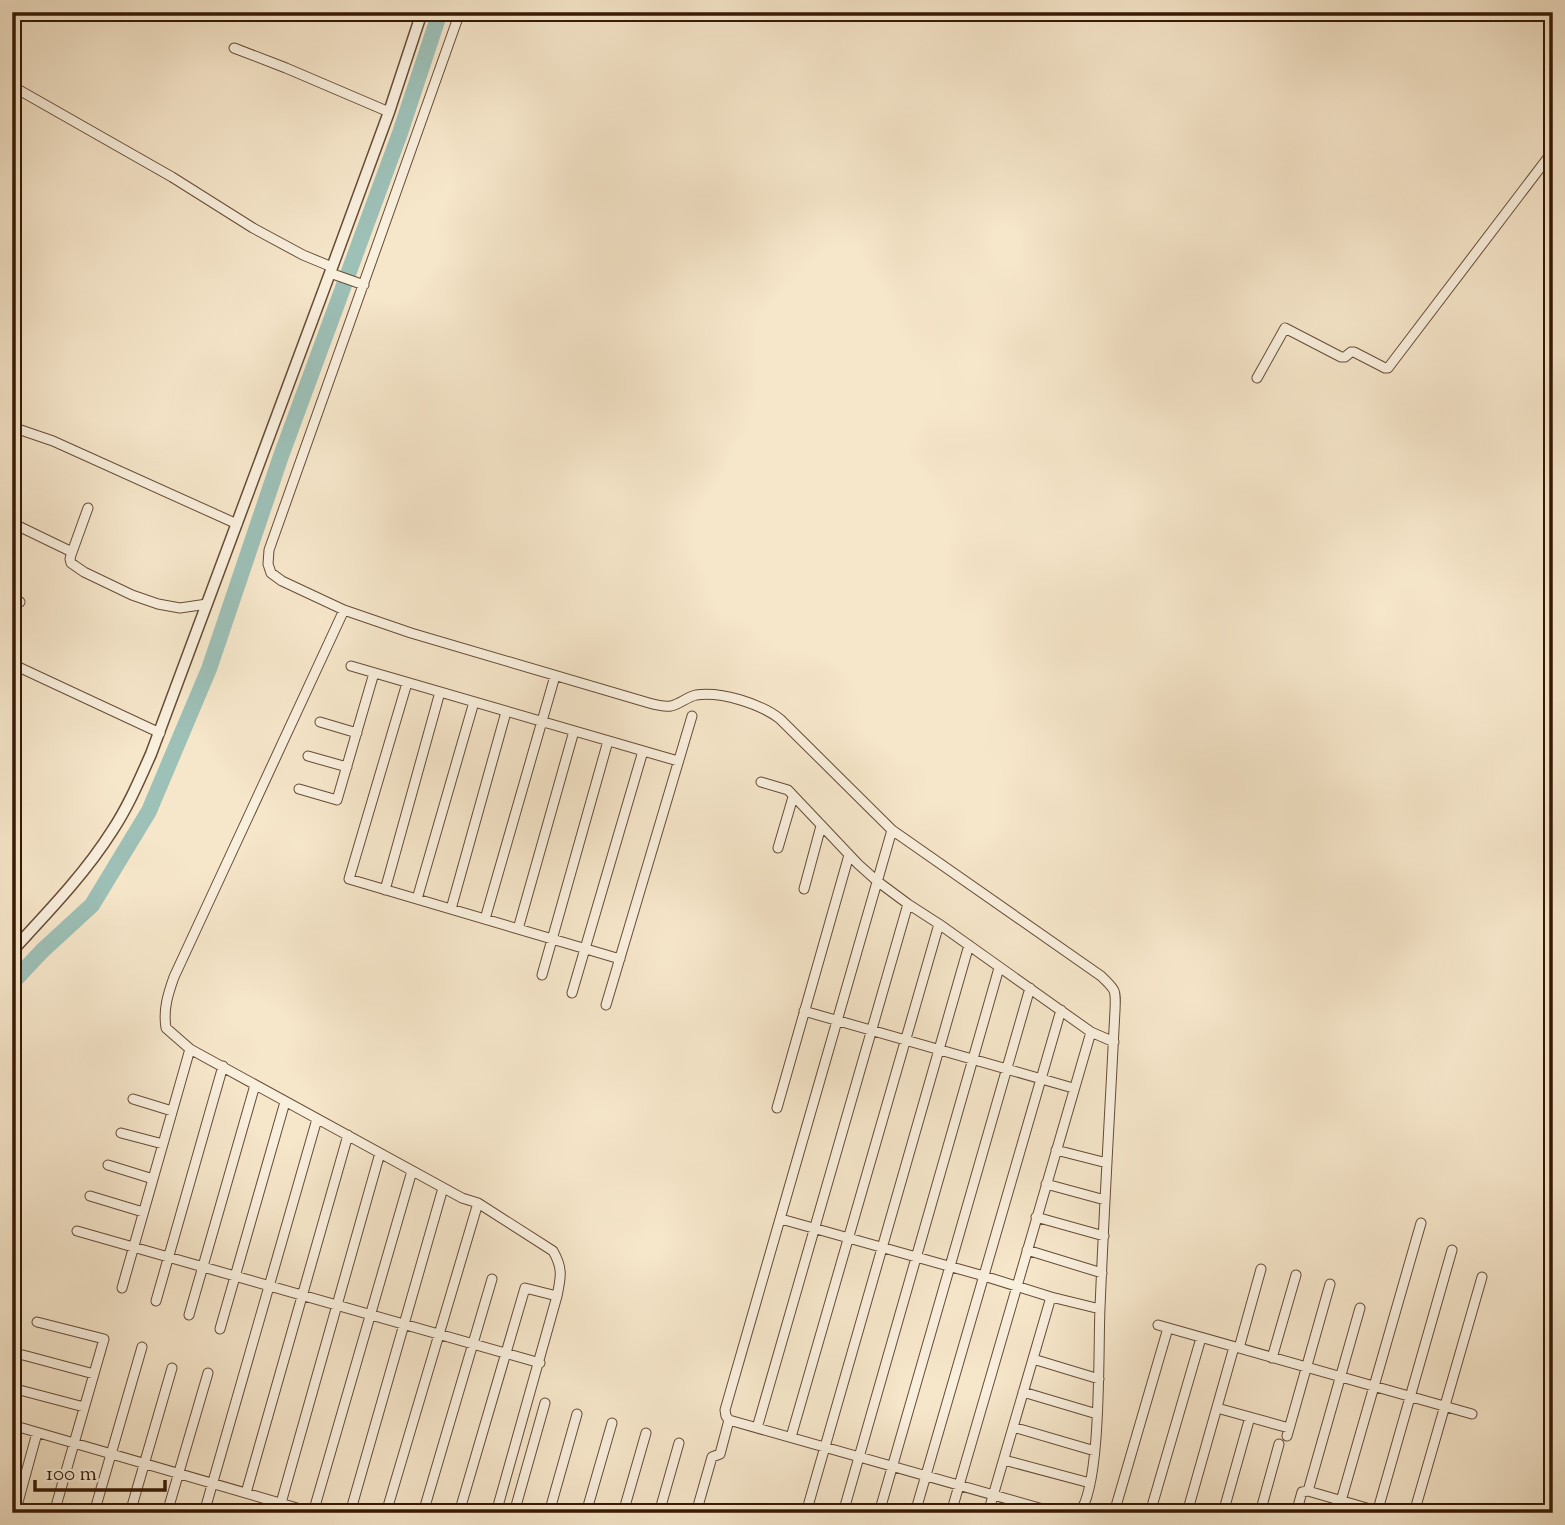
<svg xmlns="http://www.w3.org/2000/svg" width="1565" height="1525" font-family="'Sorts Mill Goudy',serif">
<style>
.lines{fill:none;stroke-linecap:round;stroke-linejoin:round}
.river{stroke:#9dc0b7;stroke-width:16}
.minor-casing{stroke:#664c36;stroke-width:11}
.tertiary-casing{stroke:#664c36;stroke-width:13}
.minor{stroke:#f9efdd;stroke-width:9}
.tertiary{stroke:#f9efdd;stroke-width:10}
</style>
<rect width="100%" height="100%" fill="#f6e6ca"/>
<filter id="stains"><feTurbulence type="fractalNoise" baseFrequency=".00286" numOctaves="4"/><feColorMatrix values="0 0 0 0 .2 0 0 0 0 .09 0 0 0 0 .02 0 0 0 .5 -.17"/></filter>
<radialGradient id="worn" r=".72"><stop offset=".6" stop-color="#630" stop-opacity="0"/><stop offset="1" stop-color="#630" stop-opacity=".3"/></radialGradient>
<g class="lines">
<!-- river -->
<path class="river" d="M12,983L42,951L92,905L149,811L209,669L281,456L400,133L440,12"/>
<!-- minor casing -->
<g class="minor-casing">
<path id="minor" d="M460,12L269,550L268,564L271,573L282,581L344,610L411,633L649,703C656,705 664,707 671,706C680,704 687,697 696,695C721,691 761,704 780,719L892,830L1101,976C1116,990 1116,990 1115,1010C1110,1109 1104,1209 1100,1308C1098,1349 1102,1486 1079,1513
M234,48L286,68L389,112
M12,86L172,177L253,228L303,255L332,267
M330,273L364,285
M1257,378L1285,328L1341,357H1345L1351,352H1354L1385,368H1388L1553,151
M12,427L53,441L237,524
M88,508L71,555L70,559L71,563L84,572L132,595L158,604L180,608L207,604
M12,523L72,552
M12,598L20,602
M344,610L174,977C168,994 163,1009 166,1028L190,1049L462,1198L478,1203L386,1513
M12,664L160,733
M351,666L678,761
M407,683L349,879L620,959
M320,722L357,733
M308,756L347,767
M761,782L788,790L858,864L877,881L908,904L939,924L1091,1032L1114,1042
M299,789L337,800L374,673
M778,848L793,797
M804,889L821,826
M385,890L440,692
M417,899L474,702
M451,909L506,712
M485,919L555,676
M518,929L574,731
M542,975L608,741
M572,993L643,751
M606,1005L692,716
M804,1011L1073,1088
M133,1099L172,1111
M777,1108L849,855
M121,1133L163,1144
M1056,1150L1107,1163
M108,1165L153,1179
M1046,1184L1105,1200
M90,1196L143,1212
M478,1203L553,1251C563,1268 561,1277 557,1296L496,1513
M1036,1217L1104,1236
M781,1219L984,1276L1051,1297L1100,1309
M77,1231L540,1363
M1027,1250L1102,1273
M122,1288L190,1049
M156,1301L223,1066
M189,1315L255,1085
M37,1322L104,1339L54,1513
M1158,1325L1472,1414
M220,1329L285,1102
M1239,1348L1261,1269
M23,1355L94,1374
M1272,1358L1296,1275
M1033,1359L1099,1379
M12,1388L84,1407
M1023,1392L1097,1414
M1217,1408L1289,1428
M729,1420L1057,1513
M12,1425L314,1513
M1013,1427L1095,1451
M757,1428L908,904
M1287,1436L1330,1284
M791,1437L939,924
M1004,1460L1090,1483
M1308,1491L1360,1308
M246,1493L348,1135
M1341,1501L1421,1223
M281,1503L380,1153
M15,1513L37,1433
M94,1513L142,1347
M130,1513L172,1368
M167,1513L208,1373
M204,1513L317,1119
M313,1513L412,1171
M350,1513L443,1188
M423,1513L492,1279
M459,1513L525,1288L557,1296
M514,1513L545,1403
M549,1513L577,1414
M586,1513L612,1423
M623,1513L646,1433
M659,1513L679,1443
M696,1513L712,1457L720,1454L729,1420L726,1416L725,1410L892,830
M806,1513L969,945
M843,1513L999,968
M879,1513L1030,988
M915,1513L1061,1010
M951,1513L1091,1032
M988,1513L1051,1297
M1114,1513L1168,1328
M1150,1513L1201,1338
M1187,1513L1234,1347
M1223,1513L1250,1417
M1260,1513L1279,1444
M1296,1513L1302,1492L1308,1491L1377,1511
M1377,1513L1452,1250
M1414,1513L1482,1277"/>
</g>
<!-- tertiary casing -->
<g class="tertiary-casing">
<path id="tertiary" d="M12,951C47,913 84,875 112,831C128,807 139,781 151,754L330,273L389,112L422,12"/>
</g>
<!-- minor -->
<use href="#minor" class="minor"/>
<!-- tertiary -->
<use href="#tertiary" class="tertiary"/>
</g>
<!-- margin -->
<rect width="1565" height="1525" fill="none" stroke="#f6e6ca" stroke-width="42"/>
<rect x="14" y="14" width="1537" height="1497" fill="none" stroke="#361904" stroke-width="3.5"/>
<rect x="21" y="21" width="1523" height="1483" fill="none" stroke="#361904" stroke-width="2"/>
<!-- scale -->
<path d="M35 1480v10h130v-10" fill="none" stroke="#361904" stroke-width="3.5"/>
<text x="46" y="1480" font-size="21" fill="#361904" stroke="#f9efdd" stroke-width="5" paint-order="stroke">100 m</text>
<rect width="100%" height="100%" filter="url(#stains)"/>
<rect width="100%" height="100%" fill="url(#worn)"/>
</svg>
